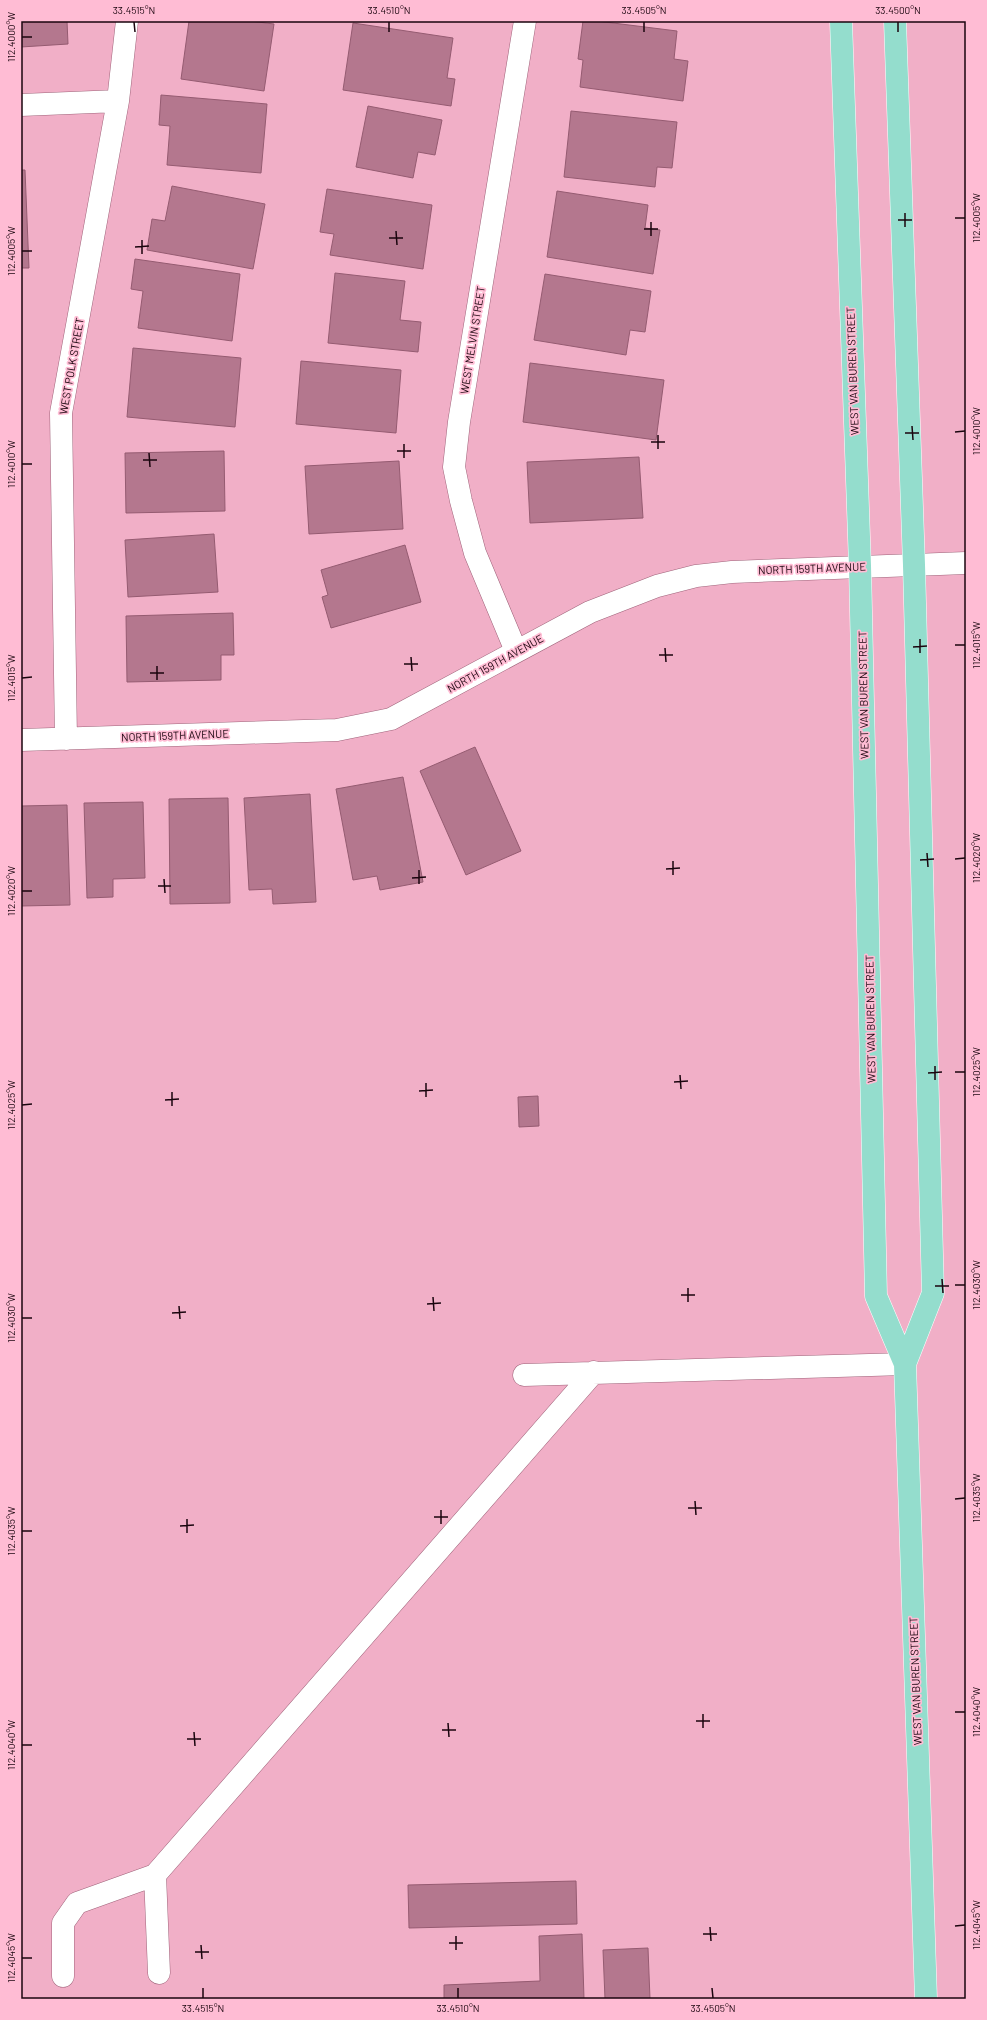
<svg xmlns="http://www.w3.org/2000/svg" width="987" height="2020" font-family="Barlow,sans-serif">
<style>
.building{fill:#b4778e;stroke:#955b71}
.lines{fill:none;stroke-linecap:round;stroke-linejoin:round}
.minor-casing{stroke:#9f637a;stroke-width:23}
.major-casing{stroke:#fff;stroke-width:23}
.minor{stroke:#fff;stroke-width:22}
.major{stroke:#94ddcd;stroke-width:22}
.ticks{fill:none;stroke:#1a050e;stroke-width:1.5}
.labels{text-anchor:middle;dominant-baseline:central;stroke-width:3.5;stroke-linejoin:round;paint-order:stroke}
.street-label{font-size:11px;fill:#1a050e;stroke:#ffbcd4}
.neatline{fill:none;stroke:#1a050e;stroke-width:1.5}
.ticks-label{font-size:10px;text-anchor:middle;fill:#1a050e}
</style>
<rect width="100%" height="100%" fill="#f1afc7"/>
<!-- building -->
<path class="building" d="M21,21H67L68,44L21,47Z
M189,21H250L274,24L264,91L181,79Z
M583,21H597L677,31L674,59L688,61L683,101L580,87L583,60L578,59Z
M353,23L453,38L447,78L455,79L451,106L343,90Z
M161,95L267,104L261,173L167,165L170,126L159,125Z
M368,106L442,120L435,155L418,152L413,178L356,167Z
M571,111L677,122L672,168L657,167L655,187L564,177Z
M21,170H25L29,268H21Z
M172,186L265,204L253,269L147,250L152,219L165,221Z
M327,189L432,205L423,269L330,255L334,234L320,232Z
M557,191L648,205L645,228L660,230L653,274L547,257Z
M135,259L240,274L232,341L138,328L143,291L131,289Z
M335,273L405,281L400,320L421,322L418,352L328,343Z
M545,274L651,291L645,332L630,330L626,355L534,340Z
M133,348L241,358L235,427L127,417Z
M301,361L401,370L396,433L296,424Z
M530,363L664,380L656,440L523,422Z
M224,451L225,511L126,513L125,453Z
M639,457L643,518L530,523L527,462Z
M399,461L403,529L309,534L305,466Z
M214,534L218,592L128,597L125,540Z
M405,545L421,602L331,628L322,597L328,595L321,570Z
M233,613L234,655H221V680L127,682L126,616Z
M475,747L521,851L466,875L420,771Z
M403,777L423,882L380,890L377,876L353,880L336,789Z
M310,794L316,902L273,904L272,889L249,890L244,798Z
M228,798L230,903L170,904L169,799Z
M143,802L145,878L113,879V897L87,898L84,803Z
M67,805L70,905L21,906V806Z
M538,1096L539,1126L519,1127L518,1097Z
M576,1881L577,1924L409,1928L408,1885Z
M582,1934L584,1999H444V1985L540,1981L539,1936Z
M648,1948L650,1999H605L603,1950Z"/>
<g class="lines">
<!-- minor casing -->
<g class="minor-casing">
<path id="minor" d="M21,105L118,101
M516,651L475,553L461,501L454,467L459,422L525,21
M66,739L61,413L118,101L127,21
M21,740L337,730L391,719L590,612L657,586L696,576L732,572L966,563
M524,1375L905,1364
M159,1973L155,1875L594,1372
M63,1976V1923L77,1903L155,1875"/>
</g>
<!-- major casing -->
<g class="major-casing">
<path id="major" d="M841,21L860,566L876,1296L905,1364L926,1999
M895,21L914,565L933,1293L905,1364"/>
</g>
<!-- minor -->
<use href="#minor" class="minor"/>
<!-- major -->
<use href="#major" class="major"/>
</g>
<!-- ticks -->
<path class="ticks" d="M134,22L135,32M389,22V32M644,22V32M898,22V32M22,37H32M905,213V227M955,218H965M898,220H912M651,222V236M644,229H658M396,231L397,245M389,238H403M142,240V254M135,247L149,246M22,251H32M912,426L913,440M955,432L965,431M905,433H919M658,435V449M651,442H665M404,444V458M397,451H411M149,453L150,467M143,460H157M22,464H32M920,639V653M955,645H965M913,647L927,646M665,648L666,662M659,655H673M411,657L412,671M404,664H418M157,666V680M150,673H164M22,678L32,677M927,853L928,867M955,859L965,858M920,860L934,859M673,861V875M666,869L680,868M419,870V884M412,878L426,877M164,879L165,893M158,886H171M22,891H32M935,1066V1080M955,1072H965M928,1073L942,1072M680,1075L681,1089M674,1082L688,1081M426,1083V1097M419,1091L433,1090M172,1092V1106M165,1100L179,1099M22,1105L32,1104M942,1279L943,1293M955,1285H965M935,1286H949M688,1288V1302M681,1295H695M433,1297L434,1311M427,1304L441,1303M179,1306L180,1319M172,1313L186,1312M22,1318H32M955,1499L965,1498M695,1501L696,1515M688,1508H702M441,1510V1524M434,1517H448M187,1519V1533M180,1526L194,1525M22,1531H32M955,1712H965M703,1714V1728M696,1721H710M448,1723L449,1737M442,1730H456M194,1732L195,1746M187,1739H201M22,1745H32M955,1926L965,1925M710,1927L711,1941M703,1934H717M456,1936V1950M449,1943H463M201,1945L202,1959M195,1952H209M22,1958H32M203,1988V1998M458,1988V1998M712,1988L713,1998"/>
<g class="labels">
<!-- street labels -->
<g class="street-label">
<text transform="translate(472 340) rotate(-81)">WEST MELVIN STREET</text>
<text transform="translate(71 366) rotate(-80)">WEST POLK STREET</text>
<text transform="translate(852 371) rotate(-92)">WEST VAN BUREN STREET</text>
<text transform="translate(812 568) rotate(-2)">NORTH 159TH AVENUE</text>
<text transform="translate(495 663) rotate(-29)">NORTH 159TH AVENUE</text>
<text transform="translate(863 695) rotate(-91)">WEST VAN BUREN STREET</text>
<text transform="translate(175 735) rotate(-2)">NORTH 159TH AVENUE</text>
<text transform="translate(870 1019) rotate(-91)">WEST VAN BUREN STREET</text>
<text transform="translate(915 1681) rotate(-92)">WEST VAN BUREN STREET</text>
</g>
</g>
<!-- border -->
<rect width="987" height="2020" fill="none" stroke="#ffbcd4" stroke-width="44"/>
<rect x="22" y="22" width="943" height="1976" class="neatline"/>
<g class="ticks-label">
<text x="134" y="14">33.4515°N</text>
<text x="389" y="14">33.4510°N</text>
<text x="644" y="14">33.4505°N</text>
<text x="898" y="14">33.4500°N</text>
<text transform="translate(11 37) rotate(-90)" y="4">112.4000°W</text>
<text transform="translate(976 218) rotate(-90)" y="4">112.4005°W</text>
<text transform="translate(11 251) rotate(-90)" y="4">112.4005°W</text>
<text transform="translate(976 431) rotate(-90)" y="4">112.4010°W</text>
<text transform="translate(11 464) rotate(-90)" y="4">112.4010°W</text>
<text transform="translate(976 645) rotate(-90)" y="4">112.4015°W</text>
<text transform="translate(11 678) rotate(-90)" y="4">112.4015°W</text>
<text transform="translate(976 858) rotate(-90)" y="4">112.4020°W</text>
<text transform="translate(11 891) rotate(-90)" y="4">112.4020°W</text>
<text transform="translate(976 1072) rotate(-90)" y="4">112.4025°W</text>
<text transform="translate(11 1105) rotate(-90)" y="4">112.4025°W</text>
<text transform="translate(976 1285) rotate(-90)" y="4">112.4030°W</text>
<text transform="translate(11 1318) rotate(-90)" y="4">112.4030°W</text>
<text transform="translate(976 1498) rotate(-90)" y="4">112.4035°W</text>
<text transform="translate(11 1531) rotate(-90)" y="4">112.4035°W</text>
<text transform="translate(976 1712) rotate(-90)" y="4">112.4040°W</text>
<text transform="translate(11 1745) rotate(-90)" y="4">112.4040°W</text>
<text transform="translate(976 1925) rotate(-90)" y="4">112.4045°W</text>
<text transform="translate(11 1958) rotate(-90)" y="4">112.4045°W</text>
<text x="203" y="2012">33.4515°N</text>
<text x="458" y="2012">33.4510°N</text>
<text x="713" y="2012">33.4505°N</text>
</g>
</svg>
